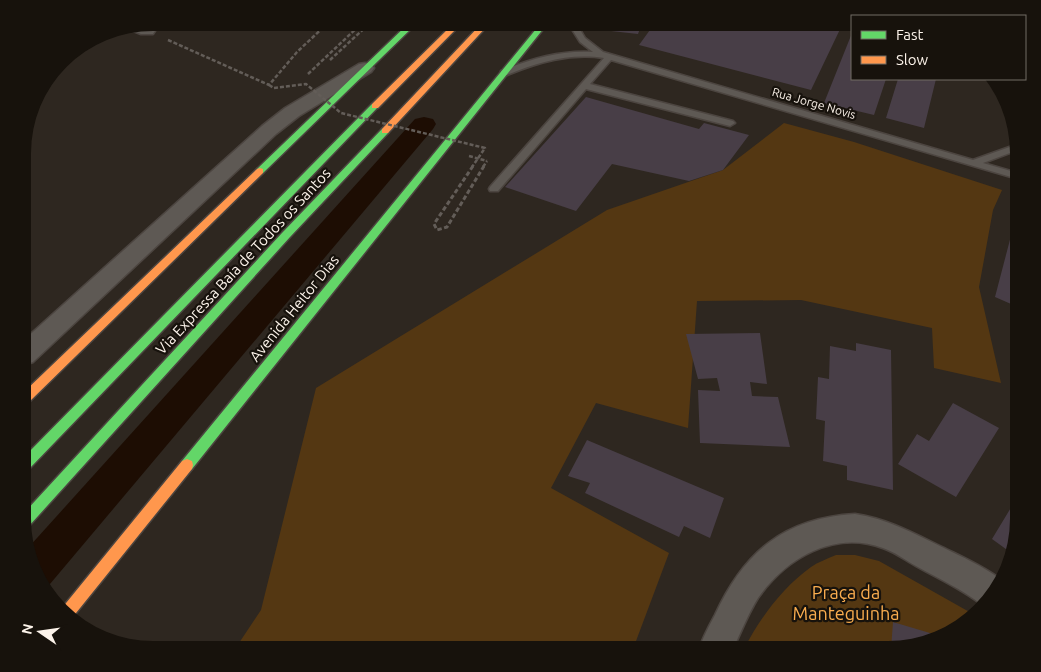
<svg xmlns="http://www.w3.org/2000/svg" width="1041" height="672" font-family="Ubuntu,sans-serif">
<style>
.green{fill:#543712}
.lines{fill:none;stroke-linecap:round;stroke-linejoin:round}
.canal{fill:#1d0d03;fill-rule:evenodd}
.building{fill:#483e47}
.lane-casing{stroke:#4c4540;stroke-width:3}
.street-casing{stroke:#4c4540;stroke-width:3}
.fast-casing{stroke:#4c4540;stroke-width:3}
.slow-casing{stroke:#4c4540;stroke-width:3}
.path{stroke:#635d58;stroke-width:2.5;stroke-dasharray:4 2;stroke-linecap:butt}
.lane{fill:#5e5954;fill-rule:evenodd}
.street{fill:#5e5954;fill-rule:evenodd}
.fast{fill:#63d668;fill-rule:evenodd}
.slow{fill:#ff974d;fill-rule:evenodd}
.path-bridge-far1{stroke:#635d58;stroke-width:2.5;stroke-dasharray:4 2;stroke-linecap:butt}
.path-bridge{stroke:#635d58;stroke-width:3;stroke-dasharray:4.5 2.5;stroke-linecap:butt}
.labels{text-anchor:middle;dominant-baseline:central;stroke-width:4.5;stroke-linejoin:round;paint-order:stroke}
.far-street-label{font-size:12px;fill:#fcf3ea;stroke:#17120c}
.street-label{font-size:15px;fill:#fcf3ea;stroke:#17120c}
.near-park-label{font-size:18px;fill:#faad4f;stroke:#17120c}
</style>
<rect width="100%" height="100%" fill="#2e2720"/>
<!-- green -->
<path class="green" d="M784,123L854,142L1002,190L993,210L979,287L1001,383L934,368L932,328L801,300L697,301L688,428L596,403L551,488L669,553L633,649H235L261,610L316,388L607,210L723,170Z
M836,555H855L879,561L973,614L953,632L896,649H744C760,618 782,588 811,567C818,562 827,559 836,555Z"/>
<g class="lines">
<!-- canal -->
<path class="canal" d="M424,117L433,119L436,124L433,129L50,584L43,587L28,548L415,119Z"/>
</g>
<!-- building -->
<path class="building" d="M606,23H642L638,34L602,30Z
M655,23H843L811,90L639,45Z
M852,33V79H886L874,115L824,103Z
M898,79H936L924,128L886,118Z
M586,97L699,129L704,123L749,135L723,170L689,181L612,164L576,211L505,187Z
M1018,209V307L995,297Z
M760,333L767,384L750,382L752,396L778,397L790,447L700,443L698,390L720,391L717,378L698,379L686,334Z
M856,343L891,350L893,490L847,480V466L823,461L825,421L816,419L818,377L829,379L830,346L856,351Z
M953,403L999,428L956,497L898,464L917,434L929,441Z
M587,440L724,498L710,538L684,526L679,537L585,493L590,483L568,476Z
M1018,496V527L1010,552L992,539Z
M893,622L940,636L891,649Z"/>
<g class="lines">
<!-- lane casing -->
<g class="lane-casing">
<path id="lane" d="M568,23H576L585,38L603,52L973,160L1018,144V150L983,163L1018,173V179L611,60L590,84L733,121L735,123L730,126L586,89L498,191H490L489,189L490,187L604,58C569,53 539,62 507,75H501V71C531,59 560,50 593,52L580,42Z"/>
</g>
<!-- street casing -->
<g class="street-casing">
<path id="street" d="M144,24L153,28L155,31L153,34H141L126,28Z
M365,63L371,64L374,68L371,72L299,116L276,134L33,362L24,365V340L262,126L285,108L359,64Z
M855,514C888,519 913,533 942,547C962,557 983,566 1000,579L996,592L982,605C962,589 939,579 916,566C905,560 895,552 883,548C834,530 786,558 758,598C748,614 741,632 733,649H699C703,637 709,626 715,615C744,552 784,518 855,514Z"/>
</g>
<!-- fast casing -->
<g class="fast-casing">
<path id="fast" d="M409,23H417L263,173H257V169Z
M541,23H548L192,469L187,471L182,469L181,465L182,461Z
M372,104H378L379,106L29,469L24,471V457Z
M385,128L389,131L388,133L290,237L29,526L24,528V513L282,233L382,129Z"/>
</g>
<!-- slow casing -->
<g class="slow-casing">
<path id="slow" d="M454,23H462L378,108H372V104Z
M482,23H490L388,133H382V129Z
M260,168L263,169V173L28,403L24,404V392L257,169Z
M187,459L192,461L193,465L192,469L72,618L62,608L182,461Z"/>
</g>
<!-- path -->
<path class="path" d="M168,40L269,85L297,52L328,23
M330,60L370,23
M308,74L362,23
M269,85L274,88
M469,156L487,161"/>
<!-- lane -->
<use href="#lane" class="lane"/>
<!-- street -->
<use href="#street" class="street"/>
<!-- fast -->
<use href="#fast" class="fast"/>
<!-- slow -->
<use href="#slow" class="slow"/>
<!-- path-bridge-far1 -->
<path class="path-bridge-far1" d="M274,88L306,84L341,113L485,148L472,167
M483,167L487,161"/>
<!-- path-bridge -->
<path class="path-bridge" d="M473,166L434,224L437,230L447,227L484,166"/>
</g>
<g class="labels">
<!-- far-street labels -->
<g class="far-street-label">
<text transform="translate(814 103) rotate(16)">Rua Jorge Novis</text>
</g>
<!-- street labels -->
<g class="street-label">
<text transform="translate(243 261) rotate(-47)">Via Expressa Baía de Todos os Santos</text>
<text transform="translate(294 308) rotate(-51)">Avenida Heitor Dias</text>
</g>
<!-- near-park labels -->
<g class="near-park-label">
<text x="846" y="592">Praça da<tspan x="846" dy="21">Manteguinha</tspan></text>
</g>
</g>
<!-- crop -->
<path d="M0 0H1041V672H0ZM153 31H888A122 122 0 0 1 1010 153V519A122 122 0 0 1 888 641H153A122 122 0 0 1 31 519V153A122 122 0 0 1 153 31Z" fill="#17120c" fill-rule="evenodd"/>
<!-- legend -->
<rect x="851" y="15" width="175" height="65" fill="#17120c" stroke="#736c65"/>
<rect x="861" y="31" width="25" height="8" fill="#63d668" stroke="#736c65"/>
<text x="896" y="40" font-size="15" fill="#fcf3ea">Fast</text>
<rect x="861" y="56" width="25" height="8" fill="#ff974d" stroke="#736c65"/>
<text x="896" y="65" font-size="15" fill="#fcf3ea">Slow</text>
<!-- north arrow -->
<g transform="translate(40 632) rotate(283)" stroke="#17120c" stroke-width="4" paint-order="stroke">
<path d="M0-4L9 19L0 12L-9 19Z" fill="#fcf3ea"/>
<text y="-8" font-size="14" font-weight="bold" text-anchor="middle" fill="#fcf3ea">N</text>
</g>
</svg>
